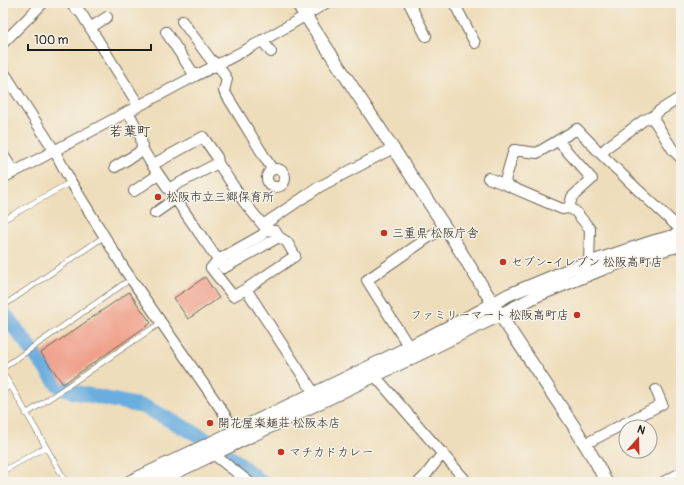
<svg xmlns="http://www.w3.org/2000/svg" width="684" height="485" font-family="Pangolin,'Klee One',sans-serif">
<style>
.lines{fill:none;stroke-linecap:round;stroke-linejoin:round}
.river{stroke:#6aaddf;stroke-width:15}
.building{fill:#efa18c}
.service-casing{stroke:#666053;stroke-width:6}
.minor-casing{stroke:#666053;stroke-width:12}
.tertiary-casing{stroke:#666053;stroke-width:14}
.service{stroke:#fff;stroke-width:5}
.minor{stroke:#fff;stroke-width:10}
.tertiary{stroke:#fff;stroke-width:12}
.poi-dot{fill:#c8321e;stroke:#f7f3e8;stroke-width:1.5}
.labels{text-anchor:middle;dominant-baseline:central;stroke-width:3;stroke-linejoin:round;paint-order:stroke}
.poi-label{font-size:12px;fill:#1c1c1c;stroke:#f7f3e8;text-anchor:start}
.quarter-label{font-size:14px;fill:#1c1c1c;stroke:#f7f3e8}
</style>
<rect width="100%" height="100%" fill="#f7f3e8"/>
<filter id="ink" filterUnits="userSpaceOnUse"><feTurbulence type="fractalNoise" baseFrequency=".025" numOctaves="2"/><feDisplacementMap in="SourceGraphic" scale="8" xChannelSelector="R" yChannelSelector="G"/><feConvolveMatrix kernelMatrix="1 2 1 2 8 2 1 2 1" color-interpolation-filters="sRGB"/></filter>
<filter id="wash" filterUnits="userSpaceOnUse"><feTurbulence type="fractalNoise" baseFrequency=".012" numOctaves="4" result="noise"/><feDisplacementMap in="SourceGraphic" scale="16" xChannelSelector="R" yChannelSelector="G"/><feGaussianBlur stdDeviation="0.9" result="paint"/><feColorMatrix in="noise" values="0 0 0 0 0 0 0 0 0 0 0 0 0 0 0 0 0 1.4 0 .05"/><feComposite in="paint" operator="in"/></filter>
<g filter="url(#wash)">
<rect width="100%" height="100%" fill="#eeddba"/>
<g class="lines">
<!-- river -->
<path class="river" d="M3,312L58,385L74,392L145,407L202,437L237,462L261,482"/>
</g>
<g id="blocks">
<!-- building -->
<path class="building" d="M205,277L219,298L188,319L174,298Z
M129,292L151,323L63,384L41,353Z"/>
</g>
</g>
<g filter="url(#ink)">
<use href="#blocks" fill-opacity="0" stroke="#666053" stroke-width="1"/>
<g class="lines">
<!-- service casing -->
<g class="service-casing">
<path id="service" d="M3,220L71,182
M3,306L99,240
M3,368L125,283
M3,374L11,386L66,482
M3,390L11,386
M26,414C72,384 116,352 162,322
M3,471L46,447"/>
</g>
<!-- minor casing -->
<g class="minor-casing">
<path id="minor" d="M70,3L81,13L139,106
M409,3L426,36
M454,3L475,43
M182,21L211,60L218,65L227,79L224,91L272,169
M90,28L107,17
M166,32L195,76
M262,40L271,52
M3,43L43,3
M3,71L54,150L71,182L125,270L236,431
M128,111L141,137L142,148L152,165L218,260L211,268L233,296L246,289L314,393
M652,117L659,111L681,97
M558,141L592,179L572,197L569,208
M3,155L14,172
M602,155L638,190L678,227L680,235
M218,163L244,202L267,230L262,235L218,260L224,268L279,237L275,231L267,230
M152,165L203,137L217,157L218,163L168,189
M115,167L138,153L142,148
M267 178a9 9 0 1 1 18 0a9 9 0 1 1-18 0Z
M3,178L195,76C240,54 284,29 326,3
M488,178L504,184L514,150L537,153L577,129L602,155L606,148L644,120L652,117L673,150L681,158
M504,184L562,209L569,208L575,211L590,229L589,263
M134,191L158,175
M155,213L175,199
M263,225L319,187L393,148
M246,289L295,256L287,242L279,237
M409,347L367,280L445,226
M375,376L467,482
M585,444L662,404L656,390
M208,450L249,482
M419,482L425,476L443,453
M663,482L681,473"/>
</g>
<!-- tertiary casing -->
<g class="tertiary-casing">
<path id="tertiary" d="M297,3L449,233L500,315L575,428L597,464L606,482
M129,482L373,365L480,311L508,295L573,268L655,241L681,234
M156,482L214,454L500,315L536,296L605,268L637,257L681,245"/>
</g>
<!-- service -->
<use href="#service" class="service"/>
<!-- minor -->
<use href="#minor" class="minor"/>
<!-- tertiary -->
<use href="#tertiary" class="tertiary"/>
</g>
</g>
<!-- markers -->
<g class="poi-dot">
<circle cx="158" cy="197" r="4"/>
<circle cx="384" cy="233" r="4"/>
<circle cx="503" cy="262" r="4"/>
<circle cx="577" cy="315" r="4"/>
<circle cx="210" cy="423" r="4"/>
<circle cx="281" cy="452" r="4"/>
</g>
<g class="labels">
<!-- poi labels -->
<g class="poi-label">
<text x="166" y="197">松阪市立三郷保育所</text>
<text x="392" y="233">三重県 松阪庁舎</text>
<text x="511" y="262">セブン-イレブン 松阪高町店</text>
<text x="569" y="315" text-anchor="end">ファミリーマート 松阪高町店</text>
<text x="218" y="423">開花屋楽麺荘 松阪本店</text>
<text x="289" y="452">マチカドカレー</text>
</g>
<!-- quarter labels -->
<g class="quarter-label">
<text x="130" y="131">若葉町</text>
</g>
</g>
<!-- margin -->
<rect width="684" height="485" fill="none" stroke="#f7f3e8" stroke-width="16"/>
<!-- north arrow -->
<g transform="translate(638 439) rotate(20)"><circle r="19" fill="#f7f3e8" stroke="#9f9d96"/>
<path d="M0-3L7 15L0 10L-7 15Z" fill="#c8321e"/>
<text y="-6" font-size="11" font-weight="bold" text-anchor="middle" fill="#1c1c1c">N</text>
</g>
<!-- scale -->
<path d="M28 44v6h123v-6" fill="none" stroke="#1c1c1c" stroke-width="2"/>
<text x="34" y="44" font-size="12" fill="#1c1c1c" stroke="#f7f3e8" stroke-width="3" paint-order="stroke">100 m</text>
</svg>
